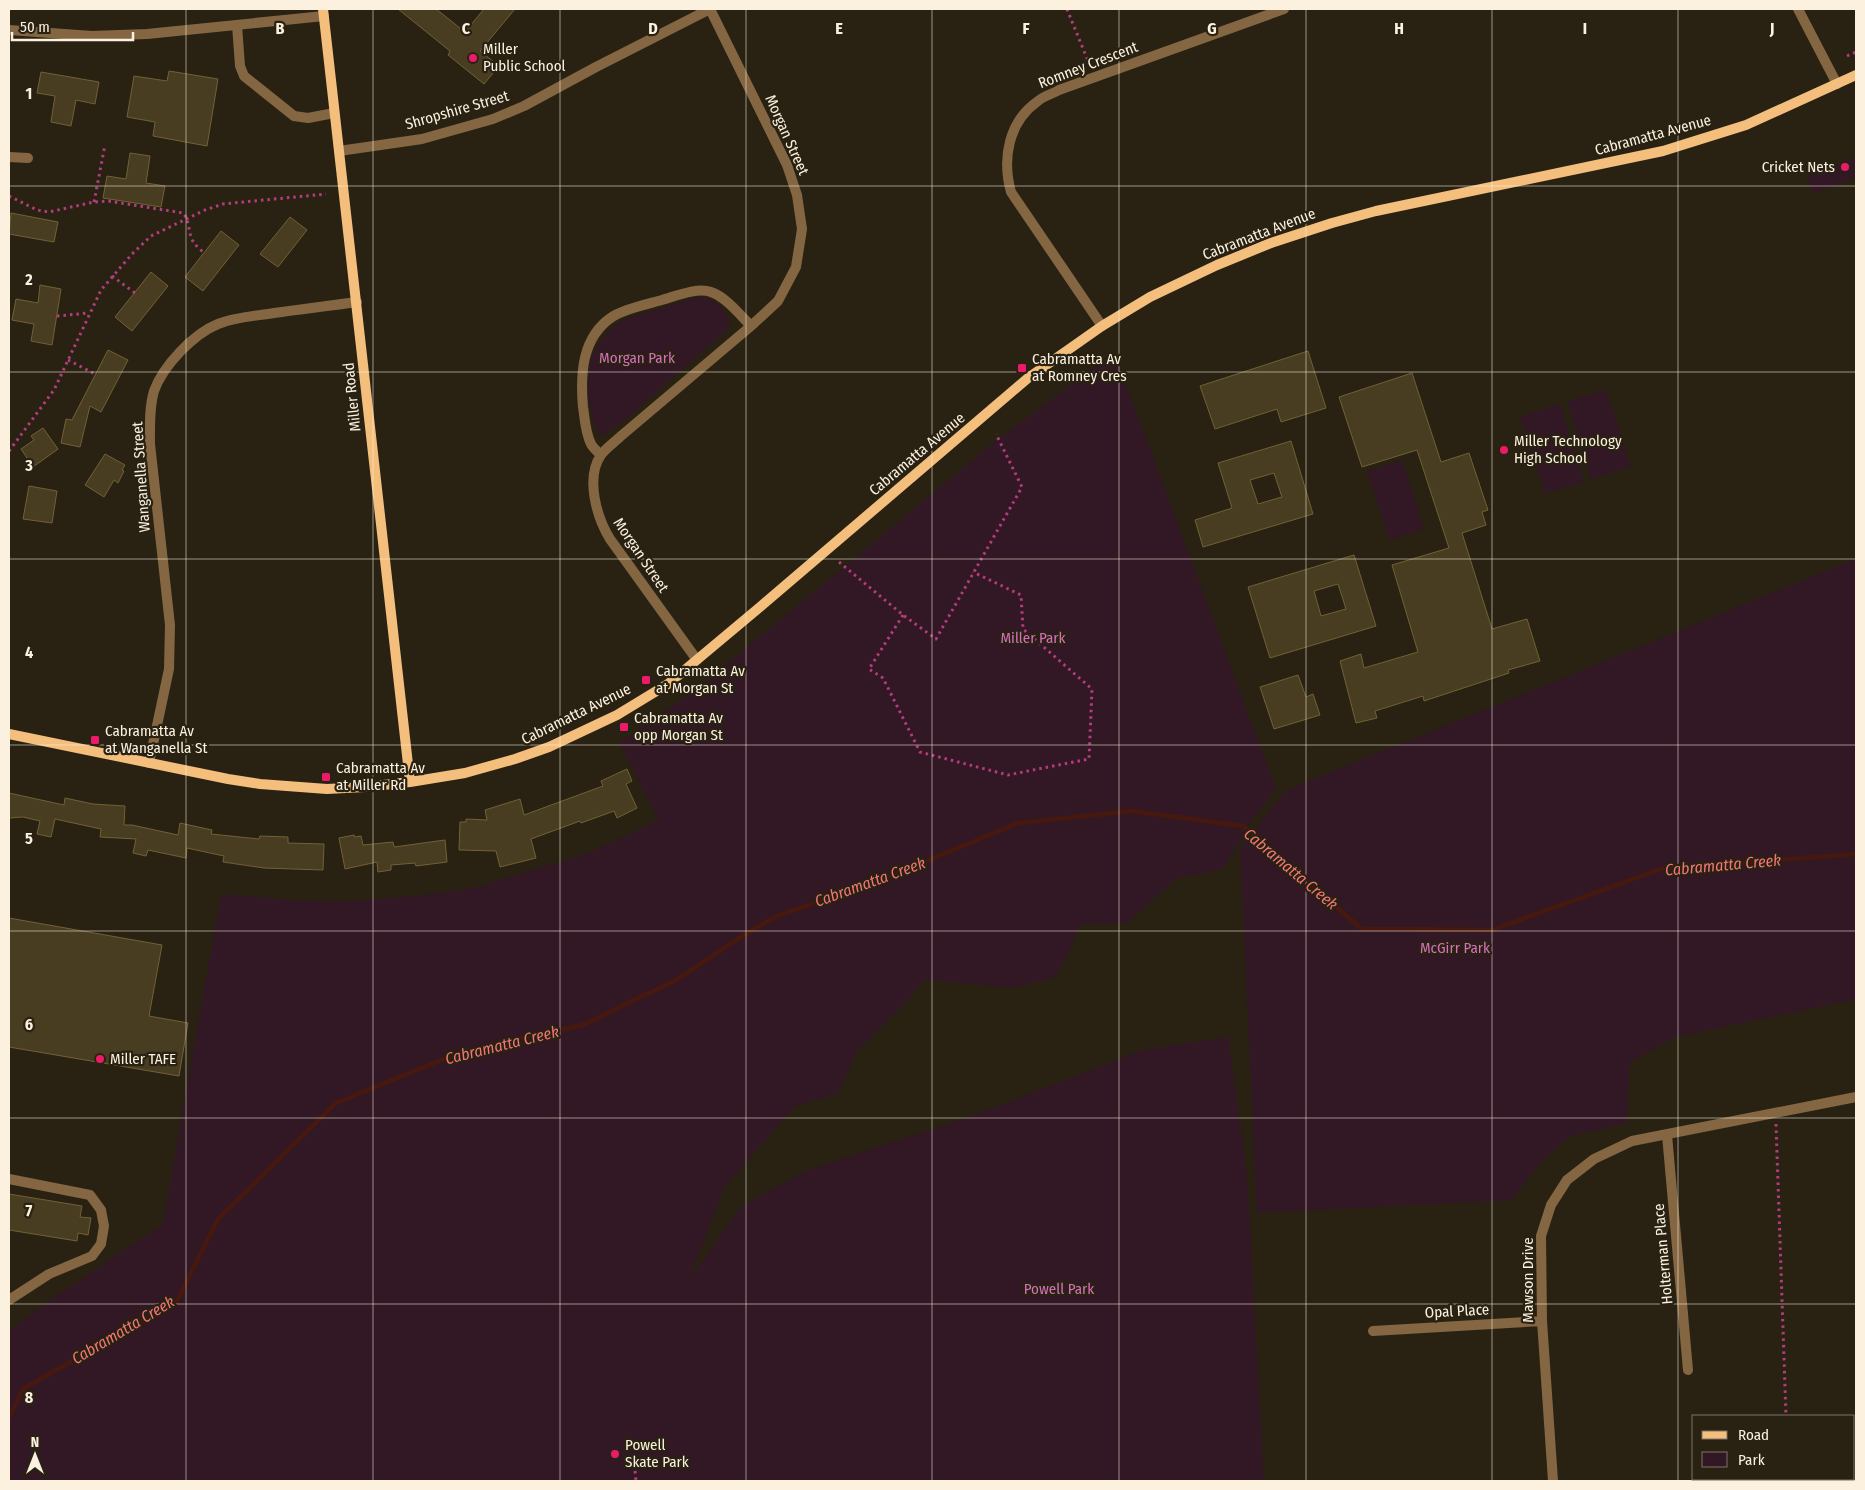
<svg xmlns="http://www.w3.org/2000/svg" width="1865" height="1490" font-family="'Fira Sans Condensed',sans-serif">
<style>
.green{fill:#321725}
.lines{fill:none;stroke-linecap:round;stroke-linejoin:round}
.stream{stroke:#451810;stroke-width:5}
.building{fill:#483d21;stroke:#726135;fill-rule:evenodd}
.path{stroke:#b23c7c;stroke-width:3;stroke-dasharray:2.5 4;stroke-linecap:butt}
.lane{stroke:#846742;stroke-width:10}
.street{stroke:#846742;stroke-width:10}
.secondary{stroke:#f4be7d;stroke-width:10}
.grid{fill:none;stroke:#fcf1de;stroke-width:1;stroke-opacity:0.55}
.poi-dot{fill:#eb1b6a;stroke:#292213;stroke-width:2}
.labels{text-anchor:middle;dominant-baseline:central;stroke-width:4.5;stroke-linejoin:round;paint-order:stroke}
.poi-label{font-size:15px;fill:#fcf1de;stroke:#292213;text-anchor:start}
.street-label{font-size:15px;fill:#fcf1de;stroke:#292213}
.park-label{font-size:15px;fill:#d76fbb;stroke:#292213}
.water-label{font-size:16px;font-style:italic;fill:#f37577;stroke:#292213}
.grid-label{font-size:16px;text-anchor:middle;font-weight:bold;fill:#fcf1de;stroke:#292213;stroke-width:4.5;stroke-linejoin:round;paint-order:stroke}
</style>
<rect width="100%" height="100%" fill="#292213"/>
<!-- green -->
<path class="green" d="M1856,157V176L1813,194L1806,177Z
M701,296C717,301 730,309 729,328L624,421L601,436L595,428L588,398L589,362L596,347L610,329L624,319Z
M1114,352L1276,789L1254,817L1223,869L1175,879L1128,923L1080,925L1069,952L1054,978L1012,988L924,979L906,1002L856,1053L838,1094L795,1106L724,1188L689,1280L742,1206L806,1171L972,1116L1143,1050L1228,1037L1247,1173L1264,1481H9V1331L37,1309L163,1224L221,894L292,900L333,902L418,896L478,887L591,852L659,820L619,743L697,689L992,444Z
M1606,389L1631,467L1591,479L1567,402Z
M1560,404L1584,482L1545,494L1520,417Z
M1402,460L1424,529L1389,540L1367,471Z
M1856,559V999L1676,1037L1630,1062L1627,1123L1571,1136L1542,1160L1512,1200L1257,1213L1240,848L1287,790Z"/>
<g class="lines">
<!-- stream -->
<path class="stream" d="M9,1418L23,1389L177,1301L218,1219L336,1103L461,1052L583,1025L678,979L744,935L777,916L883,879L1018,823L1132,811L1243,826L1362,929L1492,930L1661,869L1856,854"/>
</g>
<!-- building -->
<path class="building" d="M398,9H436L465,32L484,9H515L480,51L499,66L484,84L448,55L450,51Z
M169,71L218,79L207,146L153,136L155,122L127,117L134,76L167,81Z
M41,72L99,82L95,104L76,100L71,126L51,122L55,96L37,93Z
M130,153L150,156L146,183L165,186L161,207L103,198L107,176L126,179Z
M11,213L58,222L54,242L9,234Z
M290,217L307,230L278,267L260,254Z
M221,231L239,245L203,291L185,277Z
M151,272L168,286L132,331L115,317Z
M40,285L61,289L52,345L31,341L34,324L12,320L16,299L38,303Z
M108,350L128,360L101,412L90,406L80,447L61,443L66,419L72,420Z
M1308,351L1326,408L1281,422L1277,409L1215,429L1200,386Z
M1412,373L1441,462L1469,453L1488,510L1482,512L1486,525L1462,533L1492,629L1527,619L1540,661L1508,670L1509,673L1424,701L1423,696L1375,711L1377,718L1356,723L1340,661L1361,654L1364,668L1418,652L1392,565L1449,548L1417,450L1362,467L1339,397Z
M43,428L58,449L33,467L21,449L34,440L31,436Z
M1291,441L1313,514L1203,547L1195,520L1232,508L1218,463ZM1274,473L1282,497L1258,504L1250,480Z
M105,454L125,465L122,470L124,471L118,483L114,480L104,497L85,485Z
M29,486L57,491L52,523L23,519Z
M1354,555L1376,626L1270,658L1248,587ZM1338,584L1346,609L1321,616L1314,591Z
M1298,675L1306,697L1313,694L1320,715L1274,729L1260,687Z
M627,769L632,781L626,784L637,808L617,818L614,811L581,823L580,821L531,839L536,858L500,867L496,851L459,850L460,822H466V819L487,820L485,810L520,799L524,815L603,786L601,781Z
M9,793L64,805L65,798L93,804L125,806L124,825H132L178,835L180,823L212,830L211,834L259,839L260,836L288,837V843L324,844L323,870L264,868L223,862L224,856L187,848L186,858L148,850L146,856L133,853L136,839L100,837L101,829L55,819L51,837L37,834L40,821L23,817L9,818Z
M354,835L355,837L361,836L363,845L393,842L394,847L445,840L447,862L416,866L415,863L391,865V870L378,872L377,862L345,869L339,838Z
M9,918L162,945L149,1016L188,1023L179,1076L9,1047Z
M9,1194L82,1206L80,1217L91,1218L88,1235L78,1233L77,1241L9,1230Z"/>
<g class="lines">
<!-- path -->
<path class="path" d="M1067,9L1090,66
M1847,56L1856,52
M9,196L37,210L49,212L94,202L108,201L183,213C191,222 187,235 195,244C197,247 201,250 204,253
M94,202L105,145
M112,276L135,293
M57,316L89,313
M68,360L95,374
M9,451L54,390L101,290L132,254L151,236L205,210L223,204L326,194
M839,562L903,615L936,639L1022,487L996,434
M903,615L869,669L883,678L920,752L1008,775L1089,759L1092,689L1023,629L1021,595L973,572
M1776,1124L1786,1416
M635,1471L636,1481
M1788,1479V1481
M1791,1481L1856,1479"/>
<!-- lane -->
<path class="lane" d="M237,25L240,66L244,76L294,116L308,118L334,113
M9,157L28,158
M9,1179L90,1195L101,1210L104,1226L101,1244L92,1256L49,1274L9,1300"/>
<!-- street -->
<path class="street" d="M1798,9L1837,84
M9,30L92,36L147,34L324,16
M339,151L422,139L493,119L524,106L596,67L710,9
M1102,326L1011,192C1002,159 1008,122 1038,101C1044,96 1052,94 1059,90L1284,9
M601,455C598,452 593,448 591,444C585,432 585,419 583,407C580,374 582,337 612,317C624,309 648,304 662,300C676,296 697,287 711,292C726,297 740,315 751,326
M697,660L610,539C597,518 585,478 601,455C606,448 615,442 621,436L751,326L778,301L796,267L802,229L797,195L787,165L710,9
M149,763L169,669L170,625L150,444C150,427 149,408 154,391C163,366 193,334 218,324C235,317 256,316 274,313C302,309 329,306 357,302
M1667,1135L1688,1370
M1373,1331L1542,1321
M1553,1481L1542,1321L1541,1236L1551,1205L1567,1180L1594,1159L1632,1141L1856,1097"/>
<!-- secondary -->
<path class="secondary" d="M323,9L410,782
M9,734L228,779L260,784L327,789L365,787L410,782L465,773L515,759L549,747L617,715L668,684L760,607L1028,378L1102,326L1150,297L1217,265L1271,243L1332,223L1376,211L1663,151L1746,125L1856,75"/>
</g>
<!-- grid -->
<path class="grid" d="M186,9V1481M373,9V1481M560,9V1481M746,9V1481M932,9V1481M1119,9V1481M1306,9V1481M1492,9V1481M1678,9V1481M9,186H1856M9,372H1856M9,559H1856M9,745H1856M9,931H1856M9,1118H1856M9,1304H1856"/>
<!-- markers -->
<g class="poi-dot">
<circle cx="473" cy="58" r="5"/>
<circle cx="1845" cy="167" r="5"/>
<rect x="1017" y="363" width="10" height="10" rx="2.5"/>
<circle cx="1504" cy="450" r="5"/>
<rect x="641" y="675" width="10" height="10" rx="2.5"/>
<rect x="619" y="722" width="10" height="10" rx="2.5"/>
<rect x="90" y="735" width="10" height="10" rx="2.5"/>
<rect x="321" y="772" width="10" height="10" rx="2.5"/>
<circle cx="100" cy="1059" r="5"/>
<circle cx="615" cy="1454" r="5"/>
</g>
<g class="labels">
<!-- poi labels -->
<g class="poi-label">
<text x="483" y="49">Miller<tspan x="483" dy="17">Public School</tspan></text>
<text x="1835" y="167" text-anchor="end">Cricket Nets</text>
<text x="1032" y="359">Cabramatta Av<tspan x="1032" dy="17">at Romney Cres</tspan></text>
<text x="1514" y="441">Miller Technology<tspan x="1514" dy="17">High School</tspan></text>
<text x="656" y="671">Cabramatta Av<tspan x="656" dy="17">at Morgan St</tspan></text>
<text x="634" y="718">Cabramatta Av<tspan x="634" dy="17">opp Morgan St</tspan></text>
<text x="105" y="731">Cabramatta Av<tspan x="105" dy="17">at Wanganella St</tspan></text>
<text x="336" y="768">Cabramatta Av<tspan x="336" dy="17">at Miller Rd</tspan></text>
<text x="110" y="1059">Miller TAFE</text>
<text x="625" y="1445">Powell<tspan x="625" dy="17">Skate Park</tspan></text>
</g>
<!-- street labels -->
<g class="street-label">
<text transform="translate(1088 65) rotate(-21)">Romney Crescent</text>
<text transform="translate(457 110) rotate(-16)">Shropshire Street</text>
<text transform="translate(787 135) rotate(66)">Morgan Street</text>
<text transform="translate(1653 135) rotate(-15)">Cabramatta Avenue</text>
<text transform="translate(1259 234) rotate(-21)">Cabramatta Avenue</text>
<text transform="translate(352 397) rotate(-96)">Miller Road</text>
<text transform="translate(917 454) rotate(-40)">Cabramatta Avenue</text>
<text transform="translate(141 477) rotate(-94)">Wanganella Street</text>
<text transform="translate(641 555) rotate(56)">Morgan Street</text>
<text transform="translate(576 714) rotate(-26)">Cabramatta Avenue</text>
<text transform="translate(1663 1254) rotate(-95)">Holterman Place</text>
<text transform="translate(1528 1280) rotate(-90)">Mawson Drive</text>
<text transform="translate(1457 1311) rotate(-3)">Opal Place</text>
</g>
<!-- park labels -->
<g class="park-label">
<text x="637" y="358">Morgan Park</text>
<text x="1033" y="638">Miller Park</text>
<text x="1455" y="948">McGirr Park</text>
<text x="1059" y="1289">Powell Park</text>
</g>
<!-- water labels -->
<g class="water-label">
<text transform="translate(1723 865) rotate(-5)">Cabramatta Creek</text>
<text transform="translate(1291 869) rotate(40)">Cabramatta Creek</text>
<text transform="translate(870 882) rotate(-20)">Cabramatta Creek</text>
<text transform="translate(502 1045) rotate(-14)">Cabramatta Creek</text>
<text transform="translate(123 1330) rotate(-31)">Cabramatta Creek</text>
</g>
</g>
<g class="grid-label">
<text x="280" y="34">B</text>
<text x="466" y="34">C</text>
<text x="653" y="34">D</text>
<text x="839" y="34">E</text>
<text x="1026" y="34">F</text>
<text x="1212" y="34">G</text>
<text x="1399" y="34">H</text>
<text x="1585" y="34">I</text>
<text x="1772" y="34">J</text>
<text x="29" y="99">1</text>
<text x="29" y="285">2</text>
<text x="29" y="471">3</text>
<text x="29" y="658">4</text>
<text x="29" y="844">5</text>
<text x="29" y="1030">6</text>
<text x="29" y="1216">7</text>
<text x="29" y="1403">8</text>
</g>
<!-- border -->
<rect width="1865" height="1490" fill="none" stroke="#fcf1de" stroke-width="20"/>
<!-- legend -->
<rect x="1692" y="1415" width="162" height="65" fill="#292213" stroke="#7d7564"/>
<rect x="1702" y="1431" width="25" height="8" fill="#f4be7d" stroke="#7d7564"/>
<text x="1738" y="1440" font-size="15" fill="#fcf1de">Road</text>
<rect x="1702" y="1452" width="25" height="15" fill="#321725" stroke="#7d7564"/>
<text x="1738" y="1465" font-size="15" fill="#fcf1de">Park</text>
<!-- north arrow -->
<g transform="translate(35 1455)" stroke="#292213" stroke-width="4" paint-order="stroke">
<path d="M0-4L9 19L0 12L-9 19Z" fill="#fcf1de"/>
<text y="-8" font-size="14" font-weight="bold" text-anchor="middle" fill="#fcf1de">N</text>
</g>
<!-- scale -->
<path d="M12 32v8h121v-8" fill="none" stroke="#fcf1de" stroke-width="2.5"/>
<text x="20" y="32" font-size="15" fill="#fcf1de" stroke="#292213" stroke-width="4" paint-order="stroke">50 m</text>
</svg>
